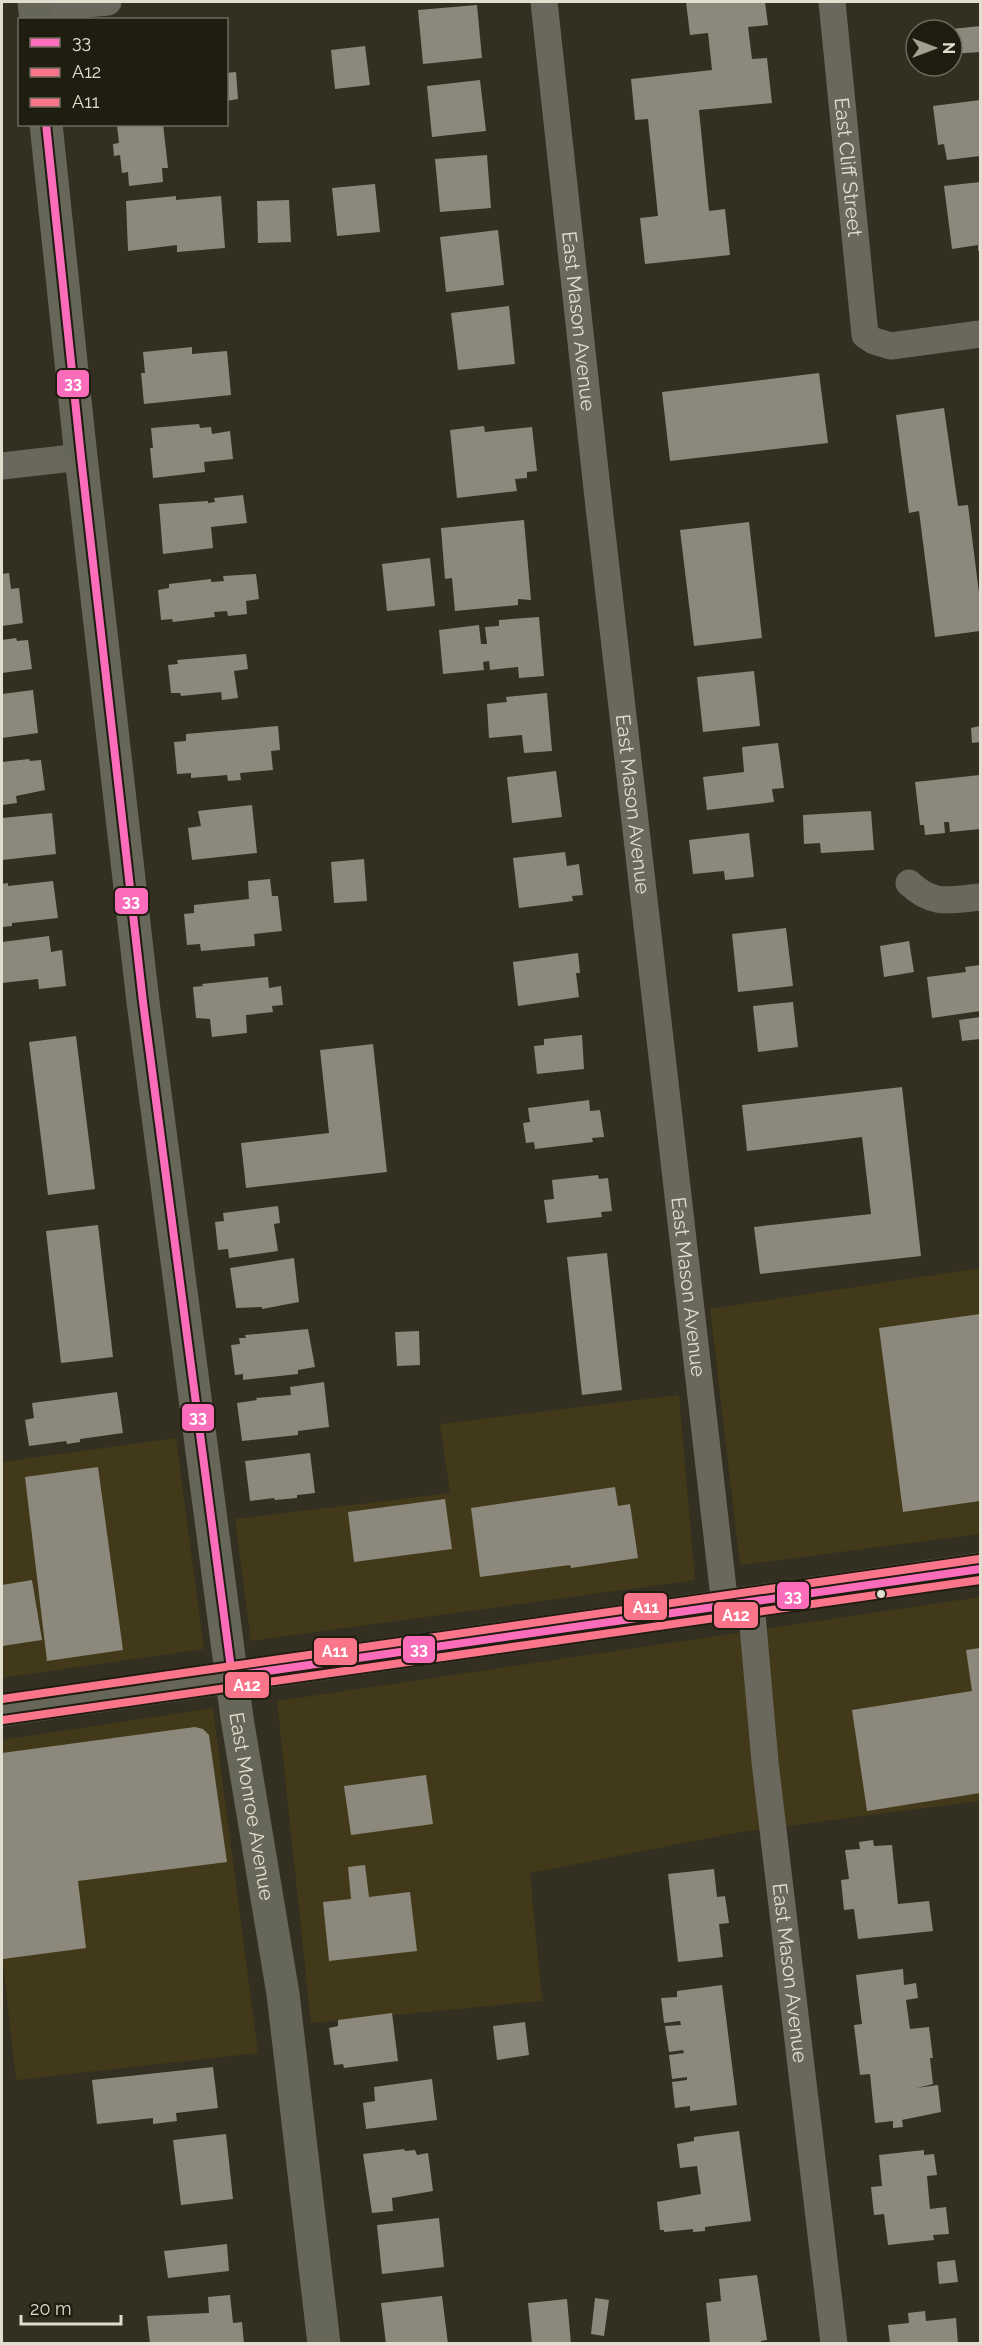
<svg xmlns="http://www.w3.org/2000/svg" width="982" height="2345" font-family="Raleway,sans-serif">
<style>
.built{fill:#413919}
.building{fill:#8c897c}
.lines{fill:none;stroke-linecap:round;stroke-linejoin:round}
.street{stroke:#6a675c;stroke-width:27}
.secondary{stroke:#666659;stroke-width:33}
.bus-1-casing{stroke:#1f1c10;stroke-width:12}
.bus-2-casing{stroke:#1f1c10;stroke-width:12}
.bus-3-casing{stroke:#1f1c10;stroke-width:12}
.bus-1{stroke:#fb6dba;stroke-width:8}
.bus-2{stroke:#fa758a;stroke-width:8}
.bus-3{stroke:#fa758a;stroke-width:8}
.bus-dot{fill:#e2dece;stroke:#1f1c10;stroke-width:2}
.labels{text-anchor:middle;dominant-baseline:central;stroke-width:6;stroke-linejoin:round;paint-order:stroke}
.street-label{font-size:20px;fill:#e2dece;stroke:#1f1c10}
.line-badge{stroke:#1f1c10;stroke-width:2}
.badge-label{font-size:16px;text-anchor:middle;font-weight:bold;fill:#fff}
</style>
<rect width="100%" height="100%" fill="#332f21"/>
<!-- built -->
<path class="built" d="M980,1268V1534L740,1565L710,1309Z
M679,1395L695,1580L251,1641L235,1519L450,1493L440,1424Z
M176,1438L204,1649L2,1678V1462Z
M980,1597V1801L741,1832L530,1873L542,2001L311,2023L277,1701Z
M213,1708L258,2053L16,2080L2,1955V1740Z"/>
<!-- building -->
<path class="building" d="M686,2H765L768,25L748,27L752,59L767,58L772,103L699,110L709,211L725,209L730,255L645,264L640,218L658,216L648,119L635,120L631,79L712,70L708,33L690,35Z
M477,5L482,58L423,64L418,10Z
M980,26V52L952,54V29Z
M365,46L370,85L335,89L331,50Z
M236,72L238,99L226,101V73Z
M480,80L486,131L432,137L427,86Z
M980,100V156L947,160L944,144L938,145L933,106Z
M133,124H163L168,168H162L163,182L129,186L128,172L122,173L120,155L114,156L113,144L119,143L117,126Z
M487,155L491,208L440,212L435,159Z
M980,182V251H978V245L952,249L944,186Z
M375,184L380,232L337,236L332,188Z
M176,196V200L221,196L225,248L177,252V245L128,251L126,201Z
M289,200L291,242L258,243L257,201Z
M498,230L504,285L446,292L440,237Z
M509,306L515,364L458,370L451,313Z
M192,347V354L227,351L231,395L144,404L141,373H145L143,352Z
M819,373L828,443L670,461L662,392Z
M944,408L958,506L968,505L980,601V631L935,637L919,511L909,513L896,415Z
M199,424L200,428L211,427L212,434L230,431L233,459L204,462L205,472L153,478L150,448H153L151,428Z
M484,426L485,432L532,427L537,471L527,472V478L515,479L517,491L457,498L450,430Z
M243,495L247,523L211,527L213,548L163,554L159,504L208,501V503L215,502L214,498Z
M524,520L531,600L518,599V605L455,611L452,578L445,579L441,528Z
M749,522L762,638L694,646L680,530Z
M430,558L435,606L387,611L382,564Z
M9,573L11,589L19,588L23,623L2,626V574Z
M256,574L259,599L246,601L247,614L228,616L227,611L214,612L215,617L173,622L172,619L161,620L158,590L169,588V584L211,579V582L224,581L223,576Z
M539,617L544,676L519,678L518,667L490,670L489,661L483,662L484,670L443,674L439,630L479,625L481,644H487L485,627L499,626V620Z
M16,638L17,641L28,640L32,669L2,673V640Z
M246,654L248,669L234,671L238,698L222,700L221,692L181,696L180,693H171L168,665L178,664L177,660Z
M754,671L760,726L703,732L697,677Z
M33,690L38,733L2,738V694Z
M547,693L552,751L524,753L522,735L489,738L487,704L507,702L506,697Z
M278,726L280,750L271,751L273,770L240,773L241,780L228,781L227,775L191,778V773L177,774L174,742L186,741V734Z
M980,726V742L972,743L971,728Z
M778,743L784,788L772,789L774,802L707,810L703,777L744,772L742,747Z
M29,759L30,761L41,760L45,790L16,796L17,803L2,805V762Z
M556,771L562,817L512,823L507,777Z
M980,775V829L950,832L949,822H944L945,833L925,835L924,825H920L915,782Z
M252,805L257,853L192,860L188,828L201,826L198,811Z
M871,811L874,850L821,853L820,843L804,844L803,815Z
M52,813L56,854L2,860V818Z
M749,833L754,877L725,880L724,871L693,874L689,840Z
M565,852L567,866L579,864L583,895L572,896L573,901L519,908L513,858Z
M364,859L367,901L334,903L331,862Z
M270,879L272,896H278L282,931L254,934L255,946L201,951L200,944L187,945L184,914L194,913V905L249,899L248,881Z
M53,881L58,918L12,923V926L2,927V884L8,883V886Z
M786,928L793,986L738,992L732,934Z
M49,936L51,952L62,950L66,986L39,989L38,979L2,983V942Z
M909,941L914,972L884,977L880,946Z
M578,953L580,973H576L579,997L518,1006L513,962Z
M980,965V1011L932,1018L927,977L966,972L965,967Z
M268,977L269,988L281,986L283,1005L272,1006L273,1012L246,1015L247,1033L212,1037L210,1019L196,1018L193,987L203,986L202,984Z
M793,1002L798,1047L758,1052L753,1006Z
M980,1017V1039L962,1041L959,1020Z
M582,1035L584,1069L537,1074L534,1046L544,1045V1039Z
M76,1036L95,1189L48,1195L29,1042Z
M373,1044L387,1172L246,1188L241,1143L329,1133L320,1050Z
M902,1087L921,1256L760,1274L754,1227L871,1214L862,1137L747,1151L742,1105Z
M589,1100L590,1111L600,1110L604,1137L592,1138L593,1142L535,1149L534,1142L526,1143L523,1123L530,1122L528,1108Z
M598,1175L599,1179L608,1178L612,1211L601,1212L602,1217L547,1223L544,1200L554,1199L552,1180Z
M278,1206L280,1223L274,1224L278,1251L229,1258L228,1249L218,1250L215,1222L224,1221L223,1213Z
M98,1225L113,1357L61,1363L46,1231Z
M607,1253L622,1390L582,1395L567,1257Z
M294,1258L299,1302L262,1309V1307L236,1308L230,1268Z
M980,1314V1501L903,1512L879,1328Z
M308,1329L315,1367L298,1370V1374L243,1380V1374L235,1375L231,1345L240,1344L239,1338H246L245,1335Z
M419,1331L420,1365L397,1366L395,1332Z
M324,1382L329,1427L298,1431V1435L242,1441L237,1403L257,1400L256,1398L291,1395L290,1387Z
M117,1392L123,1433L80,1439V1442L67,1444L66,1441L29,1446L25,1420L34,1418L32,1403Z
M310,1453L315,1493L297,1495V1498L275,1500L274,1498L250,1501L245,1461Z
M98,1467L123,1650L47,1661L25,1477Z
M615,1487L618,1506L630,1504L638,1558L571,1568L570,1565L480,1577L471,1508Z
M445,1499L452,1549L354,1562L348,1512Z
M32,1580L42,1640L2,1646V1585Z
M980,1648V1793L867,1811L852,1710L972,1691L966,1650Z
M195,1727L203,1729L209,1735L227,1862L78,1881L86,1948L3,1959L2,1753Z
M426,1775L433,1824L351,1835L344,1786Z
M873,1840L874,1846L892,1845L898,1904L929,1901L933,1931L858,1939L854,1909L844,1910L841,1880L849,1879L845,1850L860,1849L859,1842Z
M365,1865L369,1897L410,1892L417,1951L329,1961L323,1902L351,1899L348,1867Z
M714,1869L717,1897L725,1896L729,1923L719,1924L723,1957L678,1962L668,1874Z
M903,1969L904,1985L916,1983L918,1998L906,2000L910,2029L929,2027L933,2058H930L933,2084L917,2088L938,2085L941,2112L902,2120L903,2127L893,2128V2121L875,2123L870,2074L860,2075L854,2025L862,2024L856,1975Z
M722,1985L737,2105L690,2111V2106L675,2108L672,2082L687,2080V2077L672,2079L669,2055L684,2053L683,2050L669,2052L665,2026L681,2025L680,2021L664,2023L661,1998L677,1997V1991Z
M392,2013L398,2061L344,2068L343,2064L334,2065L329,2028L338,2026V2020Z
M525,2022L529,2055L497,2060L493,2026Z
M213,2067L218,2108L176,2113L177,2121L153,2124V2118L97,2124L92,2080Z
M432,2079L437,2120L366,2129L363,2103L375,2101L374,2087Z
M739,2131L751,2221L705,2227V2231L693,2232V2229L664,2232V2230H660L657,2202L701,2194L697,2166L680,2168L677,2144L694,2141V2137Z
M226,2134L233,2199L181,2205L173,2140Z
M404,2149L405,2151L415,2150L417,2155L428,2153L433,2191L392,2198L393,2211L372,2213L363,2154Z
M924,2150V2155L934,2154L937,2175L927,2176L930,2209L946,2207L949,2234L933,2235L934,2240L888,2245L884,2214L874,2215L871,2187L882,2186L879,2155Z
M439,2218L444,2267L382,2274L377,2225Z
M227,2244L229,2271L168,2278L164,2251Z
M955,2260L958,2282L939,2284L937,2262Z
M757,2275L767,2340L761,2341V2344H710L706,2303L721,2301L719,2279Z
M230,2295L233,2323L242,2322L244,2344H150L147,2316L209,2313L208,2297Z
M442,2296L448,2344H386L381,2303Z
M595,2298L609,2300L604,2336L591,2334Z
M567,2299L571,2344H532L528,2303Z
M925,2311L926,2321L956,2318L958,2344H890L888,2325L909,2323L908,2313Z"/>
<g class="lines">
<!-- street -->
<g class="street">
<path id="s1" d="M544,2L598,498L725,1606"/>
<path id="s2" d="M832,2L865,335L874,341L891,346L980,334"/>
<path d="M34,9L108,2"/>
<path d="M2,466L81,457"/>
<path d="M909,883C933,906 950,900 980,897"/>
<path id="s3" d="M751,1603L765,1762L834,2344"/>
</g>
<!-- secondary -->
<g class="secondary">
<path d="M34,2L36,20"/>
<path id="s4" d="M46,124L81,457L143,1002L237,1718L283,1994L324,2344"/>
<path d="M2,1710L980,1569"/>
</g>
<!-- bus-1 casing -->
<g class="bus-1-casing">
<path id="bus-1" d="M46,124L81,457L143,1002L232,1676
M232,1676L980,1569"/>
</g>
<!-- bus-2 casing -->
<g class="bus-2-casing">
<path id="bus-2" d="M3,1720L980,1580"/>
</g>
<!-- bus-3 casing -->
<g class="bus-3-casing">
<path id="bus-3" d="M2,1699L979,1559"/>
</g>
<!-- bus-1 -->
<use href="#bus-1" class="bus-1"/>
<!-- bus-2 -->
<use href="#bus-2" class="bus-2"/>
<!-- bus-3 -->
<use href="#bus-3" class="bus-3"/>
</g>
<!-- markers -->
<circle class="bus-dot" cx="881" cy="1594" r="5"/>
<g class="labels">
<!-- street labels -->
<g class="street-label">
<text stroke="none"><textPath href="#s2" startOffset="166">East Cliff Street</textPath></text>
<text stroke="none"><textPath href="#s1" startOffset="321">East Mason Avenue</textPath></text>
<text stroke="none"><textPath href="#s1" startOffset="807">East Mason Avenue</textPath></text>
<text stroke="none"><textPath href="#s1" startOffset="1293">East Mason Avenue</textPath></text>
<text stroke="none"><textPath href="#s4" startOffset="1695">East Monroe Avenue</textPath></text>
<text stroke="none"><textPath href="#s3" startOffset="372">East Mason Avenue</textPath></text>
</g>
</g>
<g class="line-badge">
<rect x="56" y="369" width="34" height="29" rx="6" fill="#fb6dba"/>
<rect x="114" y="887" width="35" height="28" rx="6" fill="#fb6dba"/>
<rect x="181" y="1403" width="34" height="29" rx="6" fill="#fb6dba"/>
<rect x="776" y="1581" width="34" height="29" rx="6" fill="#fb6dba"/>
<rect x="623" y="1592" width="45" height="29" rx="6" fill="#fa758a"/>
<rect x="713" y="1601" width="46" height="28" rx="6" fill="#fa758a"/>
<rect x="402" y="1635" width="34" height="29" rx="6" fill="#fb6dba"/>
<rect x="313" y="1637" width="45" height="29" rx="6" fill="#fa758a"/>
<rect x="224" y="1671" width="46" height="28" rx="6" fill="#fa758a"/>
</g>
<g class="badge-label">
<text x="73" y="389">33</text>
<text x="131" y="907">33</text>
<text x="198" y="1423">33</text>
<text x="793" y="1602">33</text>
<text x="646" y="1613">A11</text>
<text x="736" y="1621">A12</text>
<text x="419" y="1655">33</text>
<text x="335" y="1657">A11</text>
<text x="247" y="1691">A12</text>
</g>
<!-- border -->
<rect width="982" height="2345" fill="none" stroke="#e2dece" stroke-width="6"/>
<!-- legend -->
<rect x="18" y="18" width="210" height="108" fill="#1f1c10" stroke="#6d6a5c" stroke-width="1.5"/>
<rect x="30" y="38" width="30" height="9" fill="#fb6dba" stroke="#6d6a5c" stroke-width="1.5"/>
<text x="72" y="48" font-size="18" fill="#e2dece">33</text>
<rect x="30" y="68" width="30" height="9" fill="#fa758a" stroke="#6d6a5c" stroke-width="1.5"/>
<text x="72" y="78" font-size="18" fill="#e2dece">A12</text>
<rect x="30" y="98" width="30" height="9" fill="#fa758a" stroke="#6d6a5c" stroke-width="1.5"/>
<text x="72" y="108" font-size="18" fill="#e2dece">A11</text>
<!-- north arrow -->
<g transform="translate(934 48) rotate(90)"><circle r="28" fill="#1f1c10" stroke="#6d6a5c" stroke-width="1.5"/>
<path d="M0-4.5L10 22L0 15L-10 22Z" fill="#a5a191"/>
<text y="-9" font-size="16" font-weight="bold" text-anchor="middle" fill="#e2dece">N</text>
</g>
<!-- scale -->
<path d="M21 2315v9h100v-9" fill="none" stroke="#e2dece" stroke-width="3"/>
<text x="30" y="2315" font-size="18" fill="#e2dece" stroke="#1f1c10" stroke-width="4.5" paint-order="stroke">20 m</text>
</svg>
